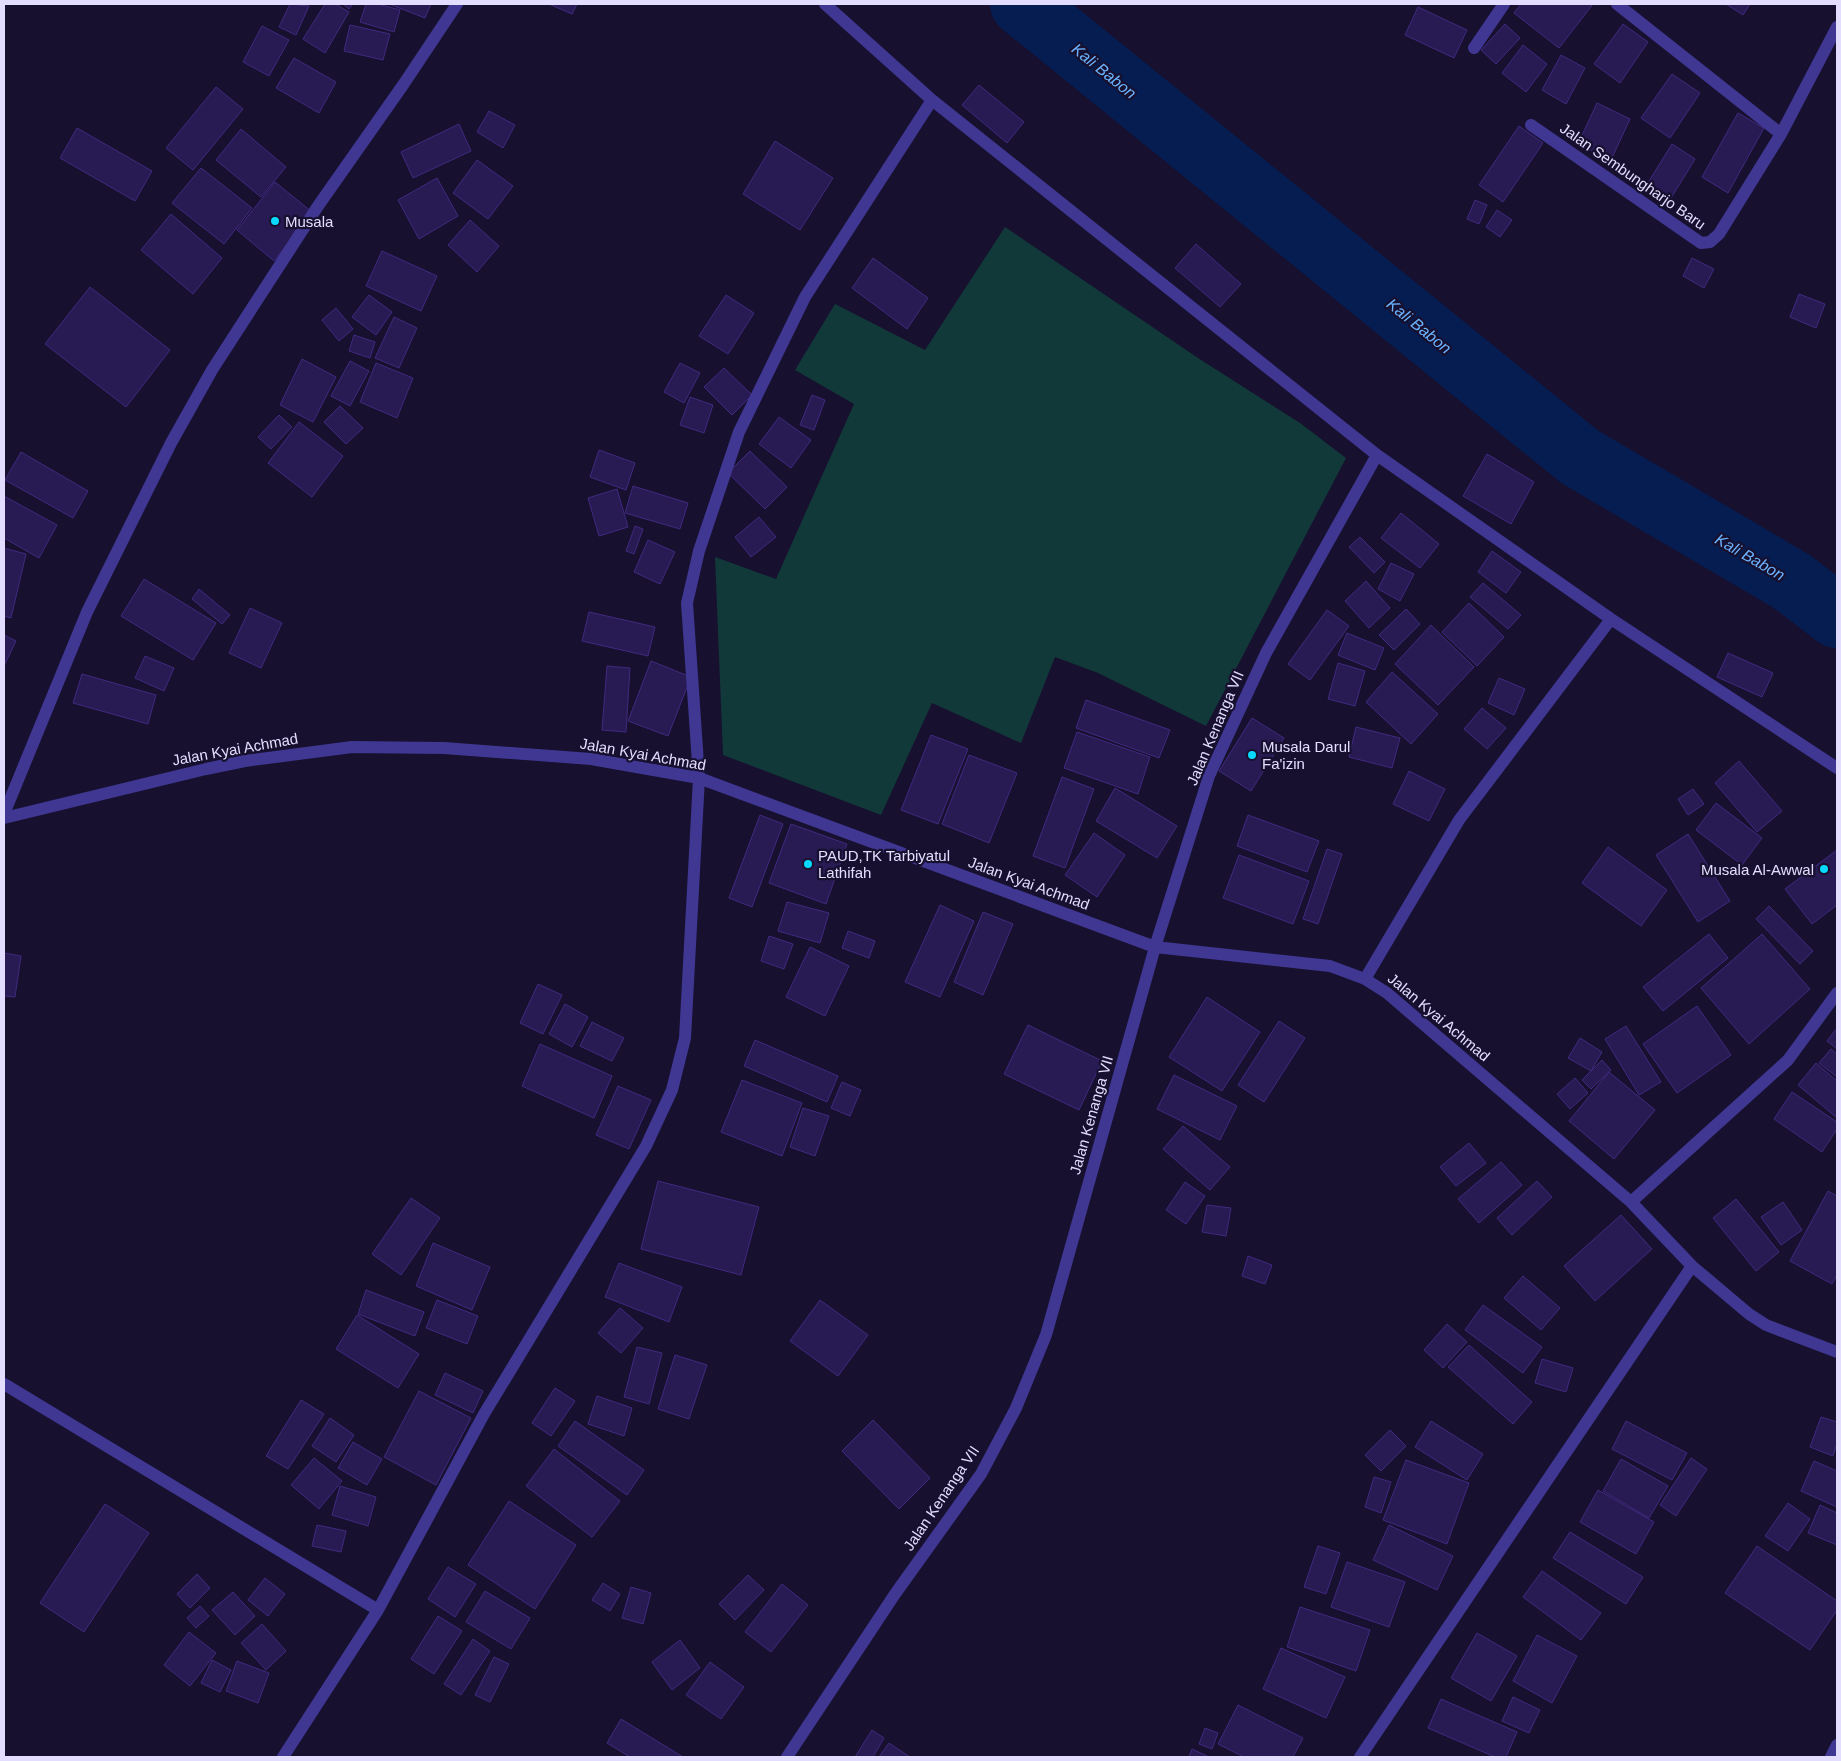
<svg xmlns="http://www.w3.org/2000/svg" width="1841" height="1761" font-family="Arial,sans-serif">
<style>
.green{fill:#12393a}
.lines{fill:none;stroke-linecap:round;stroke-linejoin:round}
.river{stroke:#061d51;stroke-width:64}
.building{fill:#281a52;stroke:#402a80}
.minor{stroke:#3f3792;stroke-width:12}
.poi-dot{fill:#09d9ff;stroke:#17102f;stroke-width:2}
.labels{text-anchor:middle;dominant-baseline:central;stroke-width:4.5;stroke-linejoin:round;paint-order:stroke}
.street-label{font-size:15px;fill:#e3ddff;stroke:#17102f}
.poi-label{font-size:15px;fill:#e3ddff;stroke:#17102f;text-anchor:start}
.water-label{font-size:16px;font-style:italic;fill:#6bb3ff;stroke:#17102f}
</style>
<rect width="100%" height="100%" fill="#17102f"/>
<!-- green -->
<path class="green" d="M1005,227L1198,358L1300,423L1346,458L1206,726L1098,673L1055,657L1021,743L932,703L881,815L723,755L715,557L776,579L854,404L795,370L835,304L925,350Z"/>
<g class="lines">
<!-- river -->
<path class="river" d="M1022,4L1580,457L1791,581L1837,616"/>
</g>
<!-- building -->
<path class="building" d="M290,4L309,6L296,35L279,27Z
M325,4H335L349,12L325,53L303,39Z
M343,4H353L349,9Z
M366,4H378L400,10L394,32L360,22Z
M389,4H431L425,18Z
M549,4H577L572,14Z
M1521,4H1593L1559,48L1514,13Z
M1726,4H1750L1743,15Z
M1418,7L1467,30L1454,58L1405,35Z
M1505,24L1520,38L1496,64L1481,50Z
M1623,24L1648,42L1620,83L1594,64Z
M350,25L390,34L383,60L344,51Z
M262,26L289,40L269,76L243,62Z
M1523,45L1547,64L1526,92L1502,73Z
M1561,55L1585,68L1566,104L1542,90Z
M294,58L336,82L319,113L276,88Z
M1672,74L1700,93L1670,138L1641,118Z
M979,85L1024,122L1007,143L962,105Z
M216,87L243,109L193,170L166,148Z
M1597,103L1630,119L1611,160L1578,144Z
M489,111L515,125L503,148L477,132Z
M1738,113L1764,128L1728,193L1702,177Z
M459,124L471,151L413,178L401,152Z
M1519,126L1543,143L1503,202L1479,185Z
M77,128L152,171L135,201L60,158Z
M241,129L286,167L261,197L216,160Z
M775,141L833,178L800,230L743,194Z
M1672,144L1695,159L1668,203L1644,189Z
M477,160L513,186L488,219L453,193Z
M201,168L252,208L224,244L172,203Z
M437,178L458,216L419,239L398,200Z
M275,182L312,212L274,261L237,230Z
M1475,200L1487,205L1479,224L1467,219Z
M1497,210L1512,220L1500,237L1486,227Z
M171,214L222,258L193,294L141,250Z
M470,220L499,246L477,272L448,245Z
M1196,244L1241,284L1220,307L1175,268Z
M382,251L437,276L421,311L366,286Z
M873,258L928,298L907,329L852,288Z
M1692,258L1714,269L1704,288L1683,276Z
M90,287L170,350L126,407L45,344Z
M1799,294L1825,304L1816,328L1790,317Z
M369,295L392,312L376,335L352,317Z
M726,295L754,313L728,354L699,336Z
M336,308L353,329L339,341L322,320Z
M394,317L417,328L399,368L375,358Z
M354,335L375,342L370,358L349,351Z
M302,359L336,377L313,422L280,405Z
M350,361L369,371L350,406L331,396Z
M376,363L413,378L397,418L360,402Z
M680,363L700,373L684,403L664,392Z
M724,368L752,395L732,415L704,387Z
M812,395L825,400L814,430L800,425Z
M690,397L713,405L704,433L680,425Z
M340,406L363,428L346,444L324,422Z
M279,415L292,427L271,449L258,437Z
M779,417L811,440L791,468L759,444Z
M299,422L343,456L312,497L268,463Z
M599,450L635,463L626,490L590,477Z
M750,451L787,487L765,509L728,473Z
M21,452L88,491L73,518L5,480Z
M1487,454L1534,482L1511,524L1463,496Z
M633,486L688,503L680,529L625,513Z
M617,489L628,527L599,536L588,498Z
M4,496L57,525L39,558L4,538Z
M1401,513L1439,544L1420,568L1381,538Z
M759,517L776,537L751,557L735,537Z
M635,526L643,529L634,554L626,551Z
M1360,537L1385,562L1374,573L1349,547Z
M648,540L675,552L660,584L634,572Z
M4,548L26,554L11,618L4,616Z
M1492,551L1521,572L1506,593L1478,572Z
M1391,563L1414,574L1400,601L1378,589Z
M144,579L216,623L193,660L121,616Z
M1366,581L1390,608L1369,628L1345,601Z
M1483,583L1521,615L1508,629L1470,597Z
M199,589L230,615L222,624L192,599Z
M1469,603L1504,637L1477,666L1442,632Z
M250,608L282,623L261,668L229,653Z
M1406,609L1420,624L1394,650L1379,635Z
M1327,610L1349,626L1310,680L1288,664Z
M589,612L655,627L648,656L582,641Z
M1431,625L1474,667L1438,705L1395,664Z
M1347,633L1384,648L1375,670L1338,655Z
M4,635L16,641L4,666Z
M1728,653L1773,673L1762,697L1717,677Z
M145,656L174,668L164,691L135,678Z
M651,661L691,677L668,736L628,721Z
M1338,663L1365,671L1355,706L1328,699Z
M607,666L630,668L626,732L602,730Z
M1392,672L1438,714L1411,744L1366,702Z
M82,674L156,695L148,724L73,703Z
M1499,678L1525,689L1514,715L1488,703Z
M1086,700L1170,730L1159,758L1076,728Z
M1482,708L1506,728L1487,749L1464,729Z
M1252,718L1284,738L1251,791L1219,771Z
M1356,727L1400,738L1392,768L1349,757Z
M1077,732L1150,757L1138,794L1064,768Z
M931,735L968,749L938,824L901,810Z
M969,755L1017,773L989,843L942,824Z
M1739,761L1782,811L1757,832L1715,783Z
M1409,771L1445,789L1429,821L1393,804Z
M1062,777L1094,789L1065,868L1033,856Z
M1115,788L1177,826L1157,858L1096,821Z
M1693,789L1704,804L1688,815L1678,799Z
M1716,803L1762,838L1742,865L1696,830Z
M760,815L783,824L752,907L729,898Z
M1248,815L1319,841L1307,872L1237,846Z
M791,824L847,844L826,904L769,883Z
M1094,833L1125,855L1097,897L1065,875Z
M1688,834L1730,901L1698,922L1656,855Z
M1608,847L1667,890L1641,926L1582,883Z
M1327,849L1342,854L1318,924L1303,919Z
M1837,850V905L1812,924L1785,889Z
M1239,855L1309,881L1293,924L1223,898Z
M787,902L829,913L820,943L778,931Z
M940,905L974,921L940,997L905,982Z
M1769,906L1813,951L1800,964L1756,919Z
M983,912L1013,924L983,995L954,982Z
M848,931L875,941L869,958L842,948Z
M1709,934L1728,958L1663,1011L1643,987Z
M1762,934L1810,989L1749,1044L1701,988Z
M769,936L793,944L784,969L761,961Z
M810,947L849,966L825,1016L786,997Z
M4,953L21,956L15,997L4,996Z
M538,984L562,995L543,1034L520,1023Z
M1207,997L1260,1032L1222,1091L1169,1057Z
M565,1004L588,1017L572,1047L549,1034Z
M1697,1006L1731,1055L1677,1093L1643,1044Z
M1279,1021L1305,1038L1264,1102L1238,1085Z
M592,1022L624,1038L612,1061L580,1046Z
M1028,1025L1102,1061L1079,1110L1004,1074Z
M1626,1026L1661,1082L1639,1095L1605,1039Z
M1837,1028V1049L1827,1041Z
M1580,1038L1602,1052L1591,1071L1568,1058Z
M755,1040L838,1076L827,1102L744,1066Z
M540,1044L612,1076L594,1118L522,1086Z
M1831,1049L1837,1054V1077L1819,1063Z
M1602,1060L1611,1070L1591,1089L1582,1080Z
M1816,1063L1837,1081V1118L1798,1085Z
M1609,1072L1655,1110L1614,1159L1569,1121Z
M1174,1075L1237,1106L1220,1140L1157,1109Z
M1575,1078L1588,1093L1570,1109L1557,1094Z
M742,1080L802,1103L782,1156L721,1132Z
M842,1082L861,1090L850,1116L831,1108Z
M618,1086L651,1100L629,1149L596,1135Z
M1792,1092L1837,1122V1129L1822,1152L1774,1119Z
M803,1108L829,1116L815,1156L790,1147Z
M1183,1126L1230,1167L1210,1190L1163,1149Z
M1469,1143L1486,1163L1456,1186L1440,1167Z
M1501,1162L1522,1185L1479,1223L1458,1199Z
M658,1181L759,1207L741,1275L641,1249Z
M1537,1181L1552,1197L1512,1235L1497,1218Z
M1185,1182L1205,1196L1186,1224L1166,1210Z
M1828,1191L1837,1196V1275L1832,1284L1790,1261Z
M411,1198L440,1218L401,1275L372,1254Z
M1736,1199L1779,1252L1756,1271L1713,1218Z
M1783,1202L1802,1230L1781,1245L1761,1217Z
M1207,1205L1231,1208L1226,1236L1202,1232Z
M1621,1215L1652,1249L1595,1301L1564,1266Z
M433,1243L490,1267L472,1310L416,1286Z
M1248,1256L1272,1265L1265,1284L1242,1276Z
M619,1263L682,1287L669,1322L605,1297Z
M1523,1276L1560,1308L1541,1330L1504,1298Z
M366,1290L424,1312L415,1336L358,1314Z
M437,1300L478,1316L467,1344L426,1328Z
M820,1300L868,1335L838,1376L790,1341Z
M1483,1305L1542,1347L1523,1373L1465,1330Z
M620,1308L643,1328L621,1353L598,1333Z
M357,1315L419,1354L398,1388L336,1349Z
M1447,1324L1467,1342L1443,1368L1424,1350Z
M1469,1345L1532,1402L1513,1424L1448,1367Z
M637,1347L662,1353L649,1404L624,1397Z
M675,1355L707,1365L689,1419L658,1409Z
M1542,1359L1573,1368L1566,1392L1535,1383Z
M445,1373L483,1391L473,1413L435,1395Z
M555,1388L575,1401L551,1436L532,1423Z
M419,1391L471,1418L436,1485L384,1457Z
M597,1396L632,1408L624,1436L588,1424Z
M301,1400L324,1414L288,1469L266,1456Z
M1821,1417L1837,1422V1443L1833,1456L1810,1447Z
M330,1418L354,1435L336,1462L312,1446Z
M873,1420L930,1478L899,1509L842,1451Z
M575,1421L644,1470L627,1495L558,1446Z
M1431,1421L1483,1454L1467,1480L1415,1447Z
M1626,1421L1687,1453L1672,1480L1612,1449Z
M1390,1430L1406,1446L1381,1471L1365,1455Z
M353,1442L382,1459L367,1485L338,1468Z
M554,1449L620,1501L592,1537L526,1486Z
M314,1458L342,1481L319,1509L291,1485Z
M1691,1458L1707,1469L1676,1516L1660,1505Z
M1621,1459L1668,1486L1649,1518L1603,1491Z
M1406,1460L1469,1483L1447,1544L1383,1520Z
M1814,1461L1837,1471V1507L1801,1491Z
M1374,1477L1391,1482L1381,1513L1365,1507Z
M340,1486L376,1497L368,1526L332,1515Z
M1598,1490L1654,1522L1636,1554L1580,1522Z
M509,1501L576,1545L535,1609L468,1565Z
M1788,1503L1810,1519L1788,1551L1765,1536Z
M105,1504L149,1533L84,1632L40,1603Z
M1820,1505L1837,1513V1545L1808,1533Z
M317,1525L346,1531L341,1552L312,1546Z
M1389,1525L1453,1556L1437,1590L1373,1560Z
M1570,1532L1643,1577L1626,1604L1553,1558Z
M1318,1546L1340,1553L1326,1594L1304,1587Z
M1757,1546L1837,1601V1610L1810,1650L1725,1593Z
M1347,1562L1405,1582L1389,1627L1331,1607Z
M448,1567L476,1584L455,1617L428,1599Z
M1542,1571L1601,1613L1581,1640L1523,1597Z
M197,1574L210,1588L190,1608L177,1594Z
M748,1575L764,1590L735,1620L719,1604Z
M265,1578L285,1594L268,1616L248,1600Z
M603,1583L620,1594L610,1611L592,1600Z
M782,1584L808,1605L771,1652L745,1632Z
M631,1587L651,1593L643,1624L622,1618Z
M485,1591L530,1618L511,1649L466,1622Z
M233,1592L255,1616L235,1635L212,1610Z
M200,1606L209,1616L196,1628L187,1618Z
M1300,1607L1370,1630L1356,1671L1287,1647Z
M438,1616L462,1631L434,1674L411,1659Z
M262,1624L286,1651L266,1670L241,1643Z
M189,1632L216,1653L190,1686L164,1665Z
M1477,1633L1517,1656L1491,1701L1451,1678Z
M1537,1635L1577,1656L1552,1703L1513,1681Z
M473,1639L490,1651L461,1695L444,1684Z
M680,1640L700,1668L672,1690L652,1662Z
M1281,1648L1345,1677L1326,1718L1263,1689Z
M494,1657L509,1664L490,1702L475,1695Z
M212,1660L231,1670L220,1692L201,1683Z
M237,1661L269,1673L258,1703L226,1691Z
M710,1662L744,1687L721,1719L686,1695Z
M1513,1697L1540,1710L1529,1733L1502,1721Z
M1441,1699L1517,1732L1506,1757H1495L1428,1728Z
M1238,1705L1303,1738L1293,1757H1244L1218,1744Z
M621,1719L683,1757H630L607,1743Z
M1205,1728L1218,1733L1212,1749L1199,1744Z
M872,1730L884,1738L873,1757H855Z
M889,1743L910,1757H879Z
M1192,1749L1209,1757H1189Z"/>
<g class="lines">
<!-- minor -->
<path class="minor" d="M825,4L932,100L1377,455L1611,619L1837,768
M1617,4L1781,134
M1474,48L1504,4
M1531,125L1701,243L1710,242L1719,234L1781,134L1837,27
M4,814L87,612L171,443L212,370L318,206L403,85L457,4
M4,818L206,769L245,761L352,747L444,748L591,759L699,778L1155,947L1330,966L1365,979L1387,993L1631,1202L1692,1266L1749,1314L1766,1325L1837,1352
M1365,979L1459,820L1611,619
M1631,1202L1788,1060L1837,993
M4,1384L378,1610
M283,1757L378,1610L484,1414L646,1146L672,1090L685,1038L699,778L687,603L699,551L739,432L805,297L932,100
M787,1757L895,1594L981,1474L1016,1408L1046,1335L1155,947L1209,776L1266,653L1377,455
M1360,1757L1692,1266
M1831,1757L1837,1745"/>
</g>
<!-- markers -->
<g class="poi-dot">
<circle cx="275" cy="221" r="5"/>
<circle cx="1252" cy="755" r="5"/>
<circle cx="808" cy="864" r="5"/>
<circle cx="1824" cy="869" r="5"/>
</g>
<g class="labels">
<!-- street labels -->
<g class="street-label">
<text transform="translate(1633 176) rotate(35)">Jalan Sembungharjo Baru</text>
<text transform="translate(1215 728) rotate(-67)">Jalan Kenanga VII</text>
<text transform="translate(235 749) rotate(-10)">Jalan Kyai Achmad</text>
<text transform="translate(643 754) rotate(10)">Jalan Kyai Achmad</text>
<text transform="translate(1029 883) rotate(20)">Jalan Kyai Achmad</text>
<text transform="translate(1439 1017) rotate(40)">Jalan Kyai Achmad</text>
<text transform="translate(1091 1115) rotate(-74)">Jalan Kenanga VII</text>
<text transform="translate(941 1498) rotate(-56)">Jalan Kenanga VII</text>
</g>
<!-- poi labels -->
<g class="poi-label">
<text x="285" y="221">Musala</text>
<text x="1262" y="746">Musala Darul<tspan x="1262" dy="17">Fa'izin</tspan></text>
<text x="818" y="855">PAUD,TK Tarbiyatul<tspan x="818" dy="17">Lathifah</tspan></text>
<text x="1814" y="869" text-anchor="end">Musala Al-Awwal</text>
</g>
<!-- water labels -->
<g class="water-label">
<text transform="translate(1104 71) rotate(39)">Kali Babon</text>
<text transform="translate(1419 326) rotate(39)">Kali Babon</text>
<text transform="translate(1750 557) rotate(30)">Kali Babon</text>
</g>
</g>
<!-- border -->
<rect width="1841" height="1761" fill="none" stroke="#e3ddff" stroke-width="10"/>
</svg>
